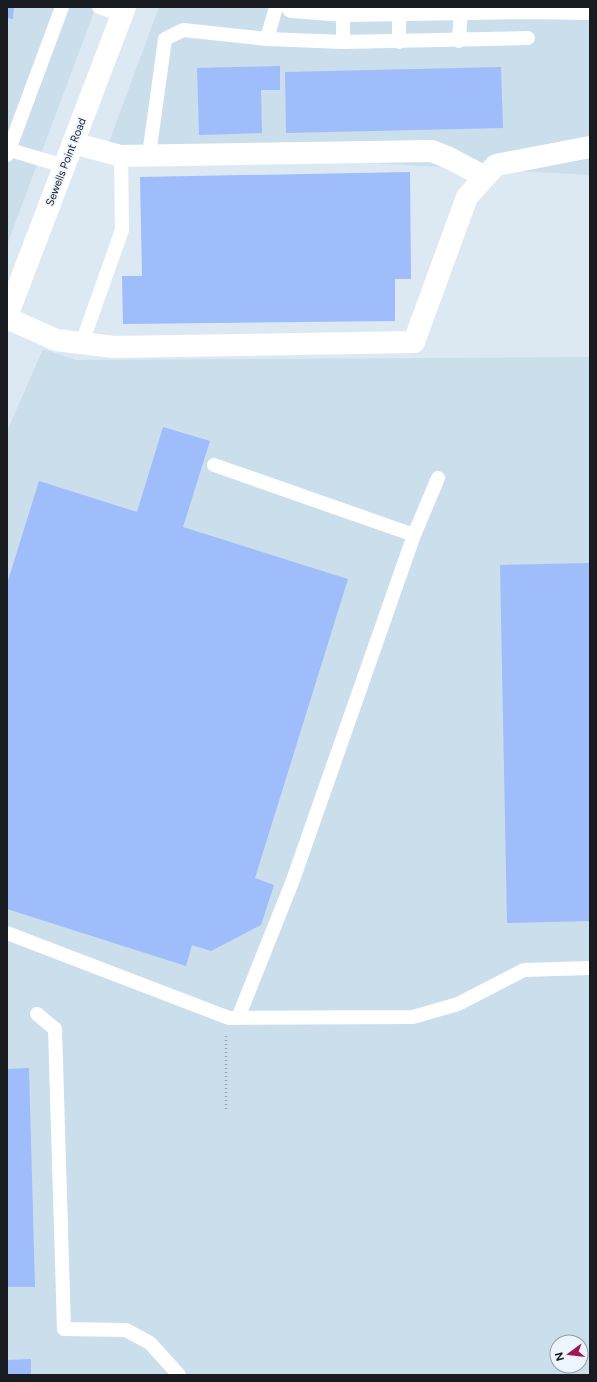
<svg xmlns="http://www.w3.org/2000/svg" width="597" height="1382" font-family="Figtree,sans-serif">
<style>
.built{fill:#cbdeec;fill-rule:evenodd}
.building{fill:#9fbcfb}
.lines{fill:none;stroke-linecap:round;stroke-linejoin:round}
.path{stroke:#9ca6ad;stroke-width:2.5;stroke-dasharray:1 3;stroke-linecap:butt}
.lane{stroke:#fff;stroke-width:14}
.street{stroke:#fff;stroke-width:22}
.secondary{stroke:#fff;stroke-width:22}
.labels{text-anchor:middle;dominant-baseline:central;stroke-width:3.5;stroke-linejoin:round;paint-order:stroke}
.street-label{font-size:11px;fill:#181c20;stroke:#ecf5fd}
</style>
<rect width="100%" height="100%" fill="#dde9f2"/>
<!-- built -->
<path class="built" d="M7,7H96L7,245Z
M159,7H590V175L370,163L102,161Z
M43,349L76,360L590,357V1375H7V431ZM557,1342H581V1366H557Z"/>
<!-- building -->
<path class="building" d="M7,7H14L13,19L7,18Z
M280,66V90H261L262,133L199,135L197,68Z
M501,67L503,128L286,133L285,72Z
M410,172L411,279H395V321L123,324L122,276H142L140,177Z
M163,427L210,441L183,527L348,579L255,878L274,885L261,925L211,951L192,945L186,966L7,909V584L39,481L137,512Z
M590,563V921L507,923L500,565Z
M29,1068L35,1287H7V1069Z
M31,1359V1375H7V1360Z"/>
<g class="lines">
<!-- path -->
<path class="path" d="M226,1036V1109"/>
<!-- lane -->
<path class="lane" d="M99,7L122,15
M267,39L276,7
M459,41L461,7
M343,42V11
M399,42V10
M7,149L64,166
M7,155L62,7
M149,155L165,39L183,30L267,39L343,42L528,38
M82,343L122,230L121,156
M214,465L414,535
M7,933L229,1018L413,1017L458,1004L524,970L590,968
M37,1014L55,1029L64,1329L126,1330L150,1343L179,1375
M238,1018L293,880L414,535L438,478"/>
<!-- street -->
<path class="street" d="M292,7L345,11L527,8L590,9
M73,143L121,156L432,151L449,158L485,177
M7,318L56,340L114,347L414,342L467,197L485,177L496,165L590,147"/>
<!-- secondary -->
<path class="secondary" d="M7,316L125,7"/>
</g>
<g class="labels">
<!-- street labels -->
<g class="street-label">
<text transform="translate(66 162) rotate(-69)">Sewells Point Road</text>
</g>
</g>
<!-- border -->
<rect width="597" height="1382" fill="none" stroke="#181c20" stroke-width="16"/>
<!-- north arrow -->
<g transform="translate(569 1354) rotate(255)"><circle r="19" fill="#ecf5fd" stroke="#979ea5"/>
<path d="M0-3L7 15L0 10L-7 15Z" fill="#a31356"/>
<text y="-6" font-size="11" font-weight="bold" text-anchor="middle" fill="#181c20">N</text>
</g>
</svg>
